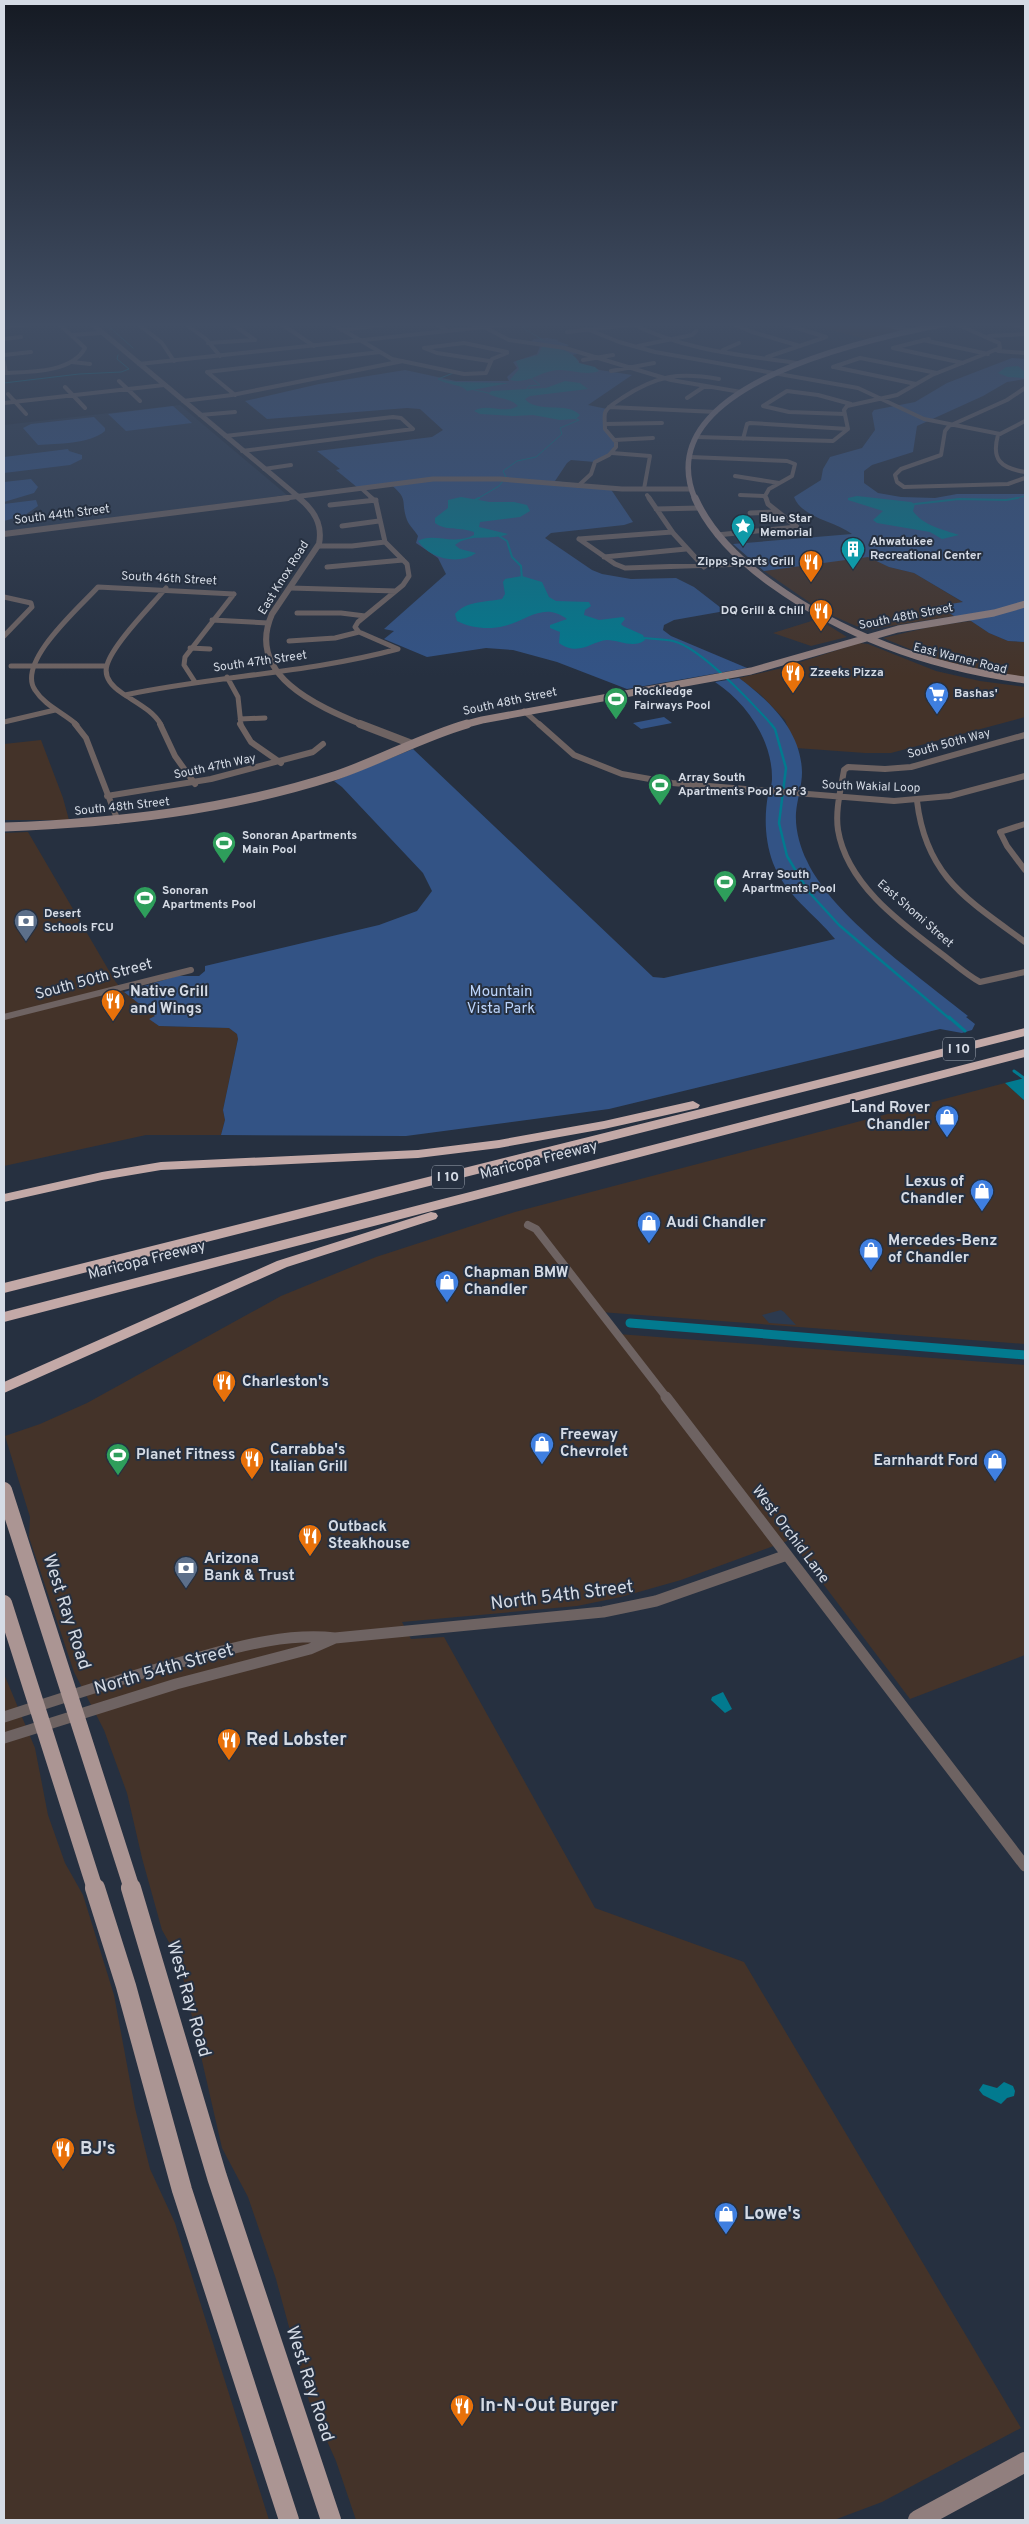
<svg xmlns="http://www.w3.org/2000/svg" width="1029" height="2524" font-family="Overpass,sans-serif">
<style>
.commercial{fill:#443329}
.built{fill:#2c3a4f}
.green{fill:#335385}
.water{fill:#027a8f}
.lines{fill:none;stroke-linecap:round;stroke-linejoin:round}
.stream-far3{stroke:#027a8f;stroke-width:1}
.stream-far2{stroke:#027a8f;stroke-width:2}
.stream-far1{stroke:#027a8f;stroke-width:2.5}
.stream{stroke:#027a8f;stroke-width:3}
.canal{stroke:#027a8f;stroke-width:9}
.minor-far4{stroke:#6e6362;stroke-width:4}
.minor-far3{stroke:#6e6362;stroke-width:5}
.minor-far2{stroke:#6e6362;stroke-width:6}
.minor-far1{stroke:#6e6362;stroke-width:8}
.minor{stroke:#6e6362;stroke-width:11}
.tertiary-far2{stroke:#6e6362;stroke-width:5}
.tertiary-far1{stroke:#6e6362;stroke-width:6}
.tertiary{stroke:#6e6362;stroke-width:8}
.secondary-far3{stroke:#917f7e;stroke-width:5.5}
.secondary-far2{stroke:#917f7e;stroke-width:7}
.secondary-far1{stroke:#917f7e;stroke-width:9}
.secondary{stroke:#917f7e;stroke-width:20}
.primary-far1{stroke:#ab9593;stroke-width:16}
.primary{stroke:#ab9593;stroke-width:20}
.motorway{fill:#c3a9a7;fill-rule:evenodd}
.labels{text-anchor:middle;dominant-baseline:central;stroke-width:4;stroke-linejoin:round;paint-order:stroke}
.far-street-label{font-size:12px;fill:#d5dbe5;stroke:#263040}
.far-poi-label{font-size:12px;font-weight:bold;fill:#d5dbe5;stroke:#263040;text-anchor:start}
.shield{fill:#263040;stroke:#a0a8b4;stroke-width:1}
.shield-label{font-size:14px;font-weight:bold;fill:#d5dbe5}
.street-label{font-size:15px;fill:#d5dbe5;stroke:#263040}
.poi-label{font-size:15px;font-weight:bold;fill:#d5dbe5;stroke:#263040;text-anchor:start}
.park-label{font-size:15px;fill:#bdd5fb;stroke:#263040}
.near-street-label{font-size:18px;fill:#d5dbe5;stroke:#263040}
.near-poi-label{font-size:18px;font-weight:bold;fill:#d5dbe5;stroke:#263040;text-anchor:start}
</style>
<rect width="100%" height="100%" fill="#263040"/>
<!-- commercial -->
<path class="commercial" d="M820,323H877L901,330L865,339L812,325Z
M868,556L889,567L914,573L964,603L939,607L954,616L865,630L822,611L764,571Z
M818,619L847,637L811,646L773,633Z
M971,621L989,633L1008,641L1025,642V678L937,660L883,638L934,626Z
M859,643L868,644L936,671L980,681L1025,687V717L891,753H865L796,748L785,720L761,695L739,678L782,668Z
M41,740L63,798L69,820H4V744Z
M28,832L115,981L124,992L156,1017L150,1019L159,1026L229,1028L237,1034L238,1038L223,1110L225,1120L221,1135H146L4,1166V833Z
M1005,1083L1025,1101V1344L600,1312L618,1334L1025,1365V1655L910,1699L790,1540L681,1580L621,1597L577,1606L402,1622L411,1639L444,1637L595,1908L744,1962L1021,2428L882,2502L834,2520H356L336,2461L309,2401L276,2279L248,2197L222,2148L179,1960L162,1930L142,1858L127,1793L104,1730L74,1672L29,1537L30,1517L5,1436L40,1424L87,1403L281,1296L376,1257L515,1212Z
M4,1674L35,1748L48,1815L65,1863L83,1895L114,1995L135,2108L150,2169L175,2223L269,2520H4Z"/>
<!-- built -->
<path class="built" d="M180,405L287,495L4,532V425Z
M781,1310L784,1312L796,1325L769,1323L762,1315Z"/>
<!-- green -->
<path class="green" d="M547,338L559,340L557,341L569,345L563,348L581,353L572,355L579,361V363L600,370L632,375L588,405L607,409L605,412V429L614,440L615,451L595,462L571,460L567,463L555,481L610,488L633,522L624,525L551,533L545,538L592,570L602,574L631,579L676,578L694,587L725,611L674,620L664,625L663,630L671,636L747,668L627,689L557,662L513,650L486,648L427,657L384,639L394,631L384,629L446,574L438,558L416,543L418,536C415,531 409,525 407,520C400,501 410,500 390,484L358,488L336,470L340,469L317,451L432,437L443,430L420,409L407,408L267,419L245,401L319,384L405,370L456,381H509L507,377L517,368L513,362L537,354L540,346L529,343L534,339Z
M1012,358L1025,359V379L1007,382L983,396L917,426L913,452L872,465L864,471V483L878,493L901,497L935,498L957,494H1025V642L1008,641L989,633L971,621L954,616L938,606L963,602L914,573L889,567L868,557L764,571L733,544L852,534C835,521 802,518 794,497L821,480L823,469L830,457L862,448L875,430L872,413L874,410L915,402L947,383Z
M173,406L192,423L126,431L108,414Z
M94,417L105,428V431C88,445 58,443 38,445L23,428L31,424Z
M68,449L69,451L82,455V459L70,465L4,473V457Z
M31,479L38,487L34,493L4,502V482Z
M36,500L38,506L25,515L4,521V504Z
M739,678C770,701 801,731 802,772C802,786 797,800 796,813C795,829 800,847 807,861C832,916 920,977 968,1016L966,1017L975,1024L972,1030L962,1033L940,1029L609,1109L406,1136L221,1135L225,1120L223,1110L238,1039L237,1034L229,1028L159,1026L149,1019L155,1016L124,992L177,976H199L205,971V966L379,925L417,911L432,891L423,873L342,787L334,781L413,749L653,977L664,978L835,939C815,914 785,895 773,863C765,841 764,817 768,795C769,790 772,785 772,780C773,741 747,703 715,682Z
M664,717L672,723L641,729L633,723Z"/>
<!-- water -->
<path class="water" d="M542,347C555,346 575,351 579,363L595,367L599,371C583,377 568,367 551,371C537,374 527,384 510,380L519,369L516,361L538,355Z
M1018,366L1025,372V378L1008,377L998,373L1006,367Z
M438,379L457,382L509,383L467,391C462,384 446,385 438,379Z
M565,381L580,383L588,389L530,396L525,399C537,414 567,401 580,415L576,419L560,420L533,415L513,416L480,414L474,411C487,402 504,415 518,406C511,398 498,399 489,394L491,391L546,388Z
M857,496L911,502L915,504L913,511C922,525 944,530 959,535L942,539L930,532L877,523L873,520L883,511L848,500V498Z
M461,497L490,502H514L527,505L530,511L520,517L480,522L479,527L508,534C492,541 469,533 455,545L460,549L476,553C458,566 429,558 418,541C433,532 453,546 474,535V532C461,527 445,531 435,523V518L448,508V500Z
M522,576L542,582L549,597L556,601L589,602L591,606L585,610L584,615L599,620L623,617L625,619L621,624L623,626L643,635L645,640C633,649 620,640 607,640C592,641 579,657 559,643L560,632L550,628V625L567,619C544,601 526,621 504,626C489,630 470,628 457,621L455,614C466,601 486,602 502,599L505,594L503,582L505,579Z
M1025,1078V1101L1005,1083Z
M723,1692L732,1709L725,1713L711,1700L712,1697Z
M1004,2082L1013,2086L1015,2091L1014,2096L1007,2098L1001,2104L983,2095L979,2090L983,2084L997,2088Z"/>
<g class="lines">
<!-- stream-far3 -->
<path class="stream-far3" d="M105,323L133,348
M544,341L522,327L545,323
M440,380L438,379L456,372
M4,383L79,374L121,372L129,369L117,359L118,355
M470,389L493,394
M526,390L529,386L540,385L530,377
M477,499L499,486L506,477L503,471L517,461L536,457L562,434L560,428L579,420L573,418
M1012,499L1025,496"/>
<!-- stream-far2 -->
<path class="stream-far2" d="M473,501L479,498
M915,504L959,499L1006,500L1018,498
M499,536L507,541L512,557L521,566L522,580
M642,638C652,639 663,639 673,641C700,647 753,704 772,725"/>
<!-- stream-far1 -->
<path class="stream-far1" d="M771,724L775,729L786,768L779,823L787,856L808,891L839,925L950,1019"/>
<!-- stream -->
<path class="stream" d="M949,1017L965,1031
M1014,1071L1025,1079"/>
<!-- canal -->
<path class="canal" d="M630,1323L1025,1355"/>
<!-- minor-far4 -->
<path class="minor-far4" d="M137,323L162,343L174,361
M184,323L206,339L220,356
M231,323L255,340
M280,323L314,346
M331,323L392,359L464,374L486,373L492,359L507,353
M434,323L448,331
M631,323C682,350 740,355 797,363
M731,323L752,332L800,346
M781,323L826,337
M1015,325L1025,328
M4,327L42,323
M484,327L509,340L565,348L671,380L741,392
M587,329L619,342L655,352L858,388L924,419L1000,434
M341,330L383,325L382,323
M567,332L646,323
M71,335L101,333
M989,336L1025,334
M4,339L21,337
M923,340L988,354
M208,343L254,340
M638,346L692,335L696,331
M424,348L464,343L507,352
M424,348L437,353L489,361
M893,348L963,363
M893,348L929,339
M723,350L739,343
M998,351L1025,353
M4,355L31,352
M767,357L826,337
M583,360L613,355
M4,362L6,373
M72,362L90,364
M139,364L521,323
M833,367L860,358L937,373
M834,367L916,384
M611,371L654,363
M207,372L380,352
M207,372L235,395
M4,373C29,372 72,373 85,348L58,323
M119,381L140,401
M65,387L85,408
M1025,388L1007,400L949,426L945,431L941,455L901,469L895,475L897,482L904,487L1008,484L1025,478
M8,394L26,414
M687,398L705,386
M183,401L232,395L403,361
M4,403L164,385
M609,407L716,412
M845,414L789,412L763,406L787,391L818,395L851,404
M200,415L235,412
M1025,421L998,435C991,460 1001,468 1025,472
M605,424L662,423
M225,436L393,417L401,418L413,429L242,451
M697,437L833,441L848,429L844,410L847,406L897,395L932,375L1000,348L999,343L954,323
M743,439L747,424L750,423L848,429
M614,440L653,438
M612,453L650,456L644,489
M690,457L787,461L795,464L792,476L769,489L765,496L766,499
M264,469L291,465
M735,476L779,483
M578,486L591,474L595,462L609,455L616,447V442L605,429C605,424 604,418 605,413C607,406 617,402 622,398C657,375 679,372 719,379
M361,488L373,499
M647,495L650,499
M740,495L765,496"/>
<!-- minor-far3 -->
<path class="minor-far3" d="M371,498L376,502L385,542L407,564L409,576L403,585L358,622L355,627L359,632L398,649
M649,498L673,533L704,567
M330,505L376,500
M656,509L699,508
M750,513L777,512
M342,526L379,521
M717,535L797,527L768,504L766,498
M579,539L615,564L625,568L746,564
M579,539L672,532
M318,546H352L385,542
M604,557L686,549
M327,567L403,560
M290,588L396,591
M4,597L31,603L32,607L4,636
M297,613H341L365,616
M212,620L268,623
M289,641L335,638L359,632
M190,648L210,649
M11,666H106
M227,677L238,697L241,725
M195,682L184,665L185,657L234,594
M125,695C215,676 309,673 398,649
M524,711L540,725
M240,719L265,718
M4,722L55,710
M77,725C64,713 45,706 35,690C16,662 80,607 98,587L234,594
M161,725C154,711 135,702 122,693C113,687 103,678 107,665C113,644 151,606 166,588"/>
<!-- minor-far2 -->
<path class="minor-far2" d="M75,724L86,738L118,821
M160,724L175,756L195,784
M240,724L251,742L281,763
M539,724L574,755L622,774L672,783L894,801L950,796L1025,776
M1025,735L911,767L885,769L848,767L844,770C841,789 835,810 838,830C847,885 902,924 943,955C955,964 967,975 980,982L1025,972
M107,796L211,779L313,752L323,744
M917,801C926,877 968,900 1025,942
M1025,824L1000,832L1007,846L1025,870
M4,1017L191,970"/>
<!-- minor-far1 -->
<path class="minor-far1" d="M528,1225L536,1229L667,1398"/>
<!-- minor -->
<path class="minor" d="M666,1397L1025,1866
M4,1717C69,1696 134,1674 200,1657C244,1645 290,1633 335,1638L603,1612L656,1601L787,1555
M4,1738L176,1684L310,1649L335,1638"/>
<!-- tertiary-far2 -->
<path class="tertiary-far2" d="M91,323L301,499
M882,323L910,331
M278,499L433,479H500L622,489H691"/>
<!-- tertiary-far1 -->
<path class="tertiary-far1" d="M299,498C314,510 323,524 319,544L272,614C245,675 317,706 363,725
M4,534L288,498"/>
<!-- tertiary -->
<path class="tertiary" d="M360,724L412,744"/>
<!-- secondary-far3 -->
<path class="secondary-far3" d="M695,499C646,383 877,337 950,323"/>
<!-- secondary-far2 -->
<path class="secondary-far2" d="M695,498C711,534 740,561 772,584C847,638 934,668 1025,680
M463,725L482,720L751,671L898,629L994,613L1025,604"/>
<!-- secondary-far1 -->
<path class="secondary-far1" d="M4,827C117,823 229,810 337,775C381,760 422,737 467,724"/>
<!-- secondary -->
<path class="secondary" d="M918,2520L1025,2462"/>
<!-- primary-far1 -->
<path class="primary-far1" d="M4,1490L132,1889
M4,1603L95,1889"/>
<!-- primary -->
<path class="primary" d="M95,1888L126,1986L182,2190L289,2520
M131,1888L217,2177L331,2520"/>
<!-- motorway -->
<path class="motorway" d="M1025,1028V1036L4,1293V1283Z
M1025,1049V1057L4,1322V1312Z
M693,1101L700,1105L698,1108L604,1129L499,1148L418,1158L161,1170L102,1180L4,1202V1194L102,1172L161,1162L418,1150L499,1140L604,1121Z
M431,1212L436,1213L438,1216L436,1219L287,1267L4,1393V1382L277,1261Z"/>
</g>
<!-- sky -->
<linearGradient id="sky" x2="0" y2="1"><stop stop-color="#151a23"/><stop offset="0.48" stop-color="#414e64"/><stop offset="1" stop-color="#414e64" stop-opacity="0"/></linearGradient>
<rect width="1029" height="676" fill="url(#sky)"/>
<!-- icons -->
<defs>
<g id="sight-pin" transform="scale(1.25)"><path d="M0 17L-7.5 6A9.5 9.5 0 1 1 7.5 6Z" fill="#0f9aa8" stroke="#263040"/><path d="M0-6L1.8-2.2L6-1.7L2.9 1.2L3.7 5.4L0 3.3L-3.7 5.4L-2.9 1.2L-6-1.7L-1.8-2.2Z" fill="#fff"/></g>
<g id="building-pin" transform="scale(1.25)"><path d="M0 17L-7.5 6A9.5 9.5 0 1 1 7.5 6Z" fill="#0f9aa8" stroke="#263040"/><path d="M-4-6H4V6H1V3H-1V6H-4ZM-2.5-4.3h1.7v1.8h-1.7ZM.8-4.3h1.7v1.8H.8ZM-2.5-1h1.7V.8h-1.7ZM.8-1h1.7V.8H.8Z" fill="#fff"/></g>
<g id="restaurant-pin" transform="scale(1.25)"><path d="M0 17L-7.5 6A9.5 9.5 0 1 1 7.5 6Z" fill="#e8710a" stroke="#263040"/><path d="M-5-6h1v4h1v-4h1v4h1v-4h1v5L-1.5 .5V6h-2V.5L-5-1ZM5-6V6H3V1.5H1.5Q1.5-4 5-6Z" fill="#fff"/></g>
<g id="supermarket-pin" transform="scale(1.25)"><path d="M0 17L-7.5 6A9.5 9.5 0 1 1 7.5 6Z" fill="#3f7fe0" stroke="#263040"/><path d="M-6-5.5h2.5l.6 2H6L4.5 2H-2.5L-4.4-4H-6ZM-1.5 3.2a1.3 1.3 0 1 0 .1 0ZM3 3.2a1.3 1.3 0 1 0 .1 0Z" fill="#fff"/></g>
<g id="stadium-pin" transform="scale(1.25)"><path d="M0 17L-7.5 6A9.5 9.5 0 1 1 7.5 6Z" fill="#2e9e5b" stroke="#263040"/><path d="M0-5a6.5 5 0 1 0 0 10a6.5 5 0 1 0 0-10ZM-3.5-1.8h7v3.6h-7Z" fill="#fff"/></g>
<g id="bank-pin" transform="scale(1.25)"><path d="M0 17L-7.5 6A9.5 9.5 0 1 1 7.5 6Z" fill="#5c6f8a" stroke="#263040"/><path d="M-6-4H6V4H-6ZM0-2.3a2.3 2.3 0 1 0 0 4.6a2.3 2.3 0 1 0 0-4.6Z" fill="#fff"/></g>
<g id="shop-pin" transform="scale(1.25)"><path d="M0 17L-7.5 6A9.5 9.5 0 1 1 7.5 6Z" fill="#3f7fe0" stroke="#263040"/><path d="M-5-2.5h2.3a2.7 3.5 0 0 1 5.4 0H5L5.5 6h-11ZM-1.5-2.5h3a1.5 2.3 0 0 0-3 0Z" fill="#fff"/></g>
</defs>
<g fill-rule="evenodd">
<use href="#sight-pin" x="743" y="526"/>
<use href="#building-pin" x="853" y="549"/>
<use href="#restaurant-pin" x="811" y="562"/>
<use href="#restaurant-pin" x="821" y="611"/>
<use href="#restaurant-pin" x="793" y="673"/>
<use href="#supermarket-pin" x="937" y="694"/>
<use href="#stadium-pin" x="616" y="699"/>
<use href="#stadium-pin" x="660" y="785"/>
<use href="#stadium-pin" x="224" y="843"/>
<use href="#stadium-pin" x="725" y="882"/>
<use href="#stadium-pin" x="145" y="898"/>
<use href="#bank-pin" x="26" y="921"/>
<use href="#restaurant-pin" x="113" y="1001"/>
<use href="#shop-pin" x="947" y="1117"/>
<use href="#shop-pin" x="982" y="1191"/>
<use href="#shop-pin" x="649" y="1223"/>
<use href="#shop-pin" x="871" y="1250"/>
<use href="#shop-pin" x="447" y="1282"/>
<use href="#restaurant-pin" x="224" y="1382"/>
<use href="#shop-pin" x="542" y="1444"/>
<use href="#stadium-pin" x="118" y="1455"/>
<use href="#restaurant-pin" x="252" y="1459"/>
<use href="#shop-pin" x="995" y="1461"/>
<use href="#restaurant-pin" x="310" y="1536"/>
<use href="#bank-pin" x="186" y="1568"/>
<use href="#restaurant-pin" x="229" y="1740"/>
<use href="#restaurant-pin" x="63" y="2149"/>
<use href="#shop-pin" x="726" y="2214"/>
<use href="#restaurant-pin" x="462" y="2406"/>
</g>
<g class="labels">
<!-- far-street labels -->
<g class="far-street-label">
<text transform="translate(62 515) rotate(-7)">South 44th Street</text>
<text transform="translate(284 578) rotate(-58)">East Knox Road</text>
<text transform="translate(169 579) rotate(3)">South 46th Street</text>
<text transform="translate(906 617) rotate(-11)">South 48th Street</text>
<text transform="translate(960 659) rotate(14)">East Warner Road</text>
<text transform="translate(260 662) rotate(-8)">South 47th Street</text>
<text transform="translate(510 702) rotate(-12)">South 48th Street</text>
<text transform="translate(949 744) rotate(-15)">South 50th Way</text>
<text transform="translate(215 767) rotate(-12)">South 47th Way</text>
<text transform="translate(871 787) rotate(2)">South Wakial Loop</text>
<text transform="translate(122 807) rotate(-6)">South 48th Street</text>
<text transform="translate(915 914) rotate(41)">East Shomi Street</text>
</g>
<!-- far-poi labels -->
<g class="far-poi-label">
<text x="760" y="519">Blue Star<tspan x="760" dy="14">Memorial</tspan></text>
<text x="870" y="542">Ahwatukee<tspan x="870" dy="14">Recreational Center</tspan></text>
<text x="794" y="562" text-anchor="end">Zipps Sports Grill</text>
<text x="804" y="611" text-anchor="end">DQ Grill &amp; Chill</text>
<text x="810" y="673">Zzeeks Pizza</text>
<text x="634" y="692">Rockledge<tspan x="634" dy="14">Fairways Pool</tspan></text>
<text x="954" y="694">Bashas'</text>
<text x="678" y="778">Array South<tspan x="678" dy="14">Apartments Pool 2 of 3</tspan></text>
<text x="242" y="836">Sonoran Apartments<tspan x="242" dy="14">Main Pool</tspan></text>
<text x="742" y="875">Array South<tspan x="742" dy="14">Apartments Pool</tspan></text>
<text x="162" y="891">Sonoran<tspan x="162" dy="14">Apartments Pool</tspan></text>
<text x="44" y="914">Desert<tspan x="44" dy="14">Schools FCU</tspan></text>
</g>
<!-- shield labels -->
<g class="shield">
<rect x="943" y="1037.5" width="32" height="23" rx="4"/>
<rect x="432" y="1165.5" width="32" height="23" rx="4"/>
</g>
<g class="shield-label">
<text x="959" y="1049">I 10</text>
<text x="448" y="1177">I 10</text>
</g>
<!-- street labels -->
<g class="street-label">
<text transform="translate(94 980) rotate(-15)">South 50th Street</text>
<text transform="translate(539 1161) rotate(-14)">Maricopa Freeway</text>
<text transform="translate(147 1261) rotate(-14)">Maricopa Freeway</text>
<text transform="translate(790 1535) rotate(53)">West Orchid Lane</text>
</g>
<!-- poi labels -->
<g class="poi-label">
<text x="130" y="992">Native Grill<tspan x="130" dy="17">and Wings</tspan></text>
<text x="930" y="1108" text-anchor="end">Land Rover<tspan x="930" dy="17">Chandler</tspan></text>
<text x="964" y="1182" text-anchor="end">Lexus of<tspan x="964" dy="17">Chandler</tspan></text>
<text x="666" y="1223">Audi Chandler</text>
<text x="888" y="1241">Mercedes-Benz<tspan x="888" dy="17">of Chandler</tspan></text>
<text x="464" y="1273">Chapman BMW<tspan x="464" dy="17">Chandler</tspan></text>
<text x="242" y="1382">Charleston's</text>
<text x="560" y="1435">Freeway<tspan x="560" dy="17">Chevrolet</tspan></text>
<text x="270" y="1450">Carrabba's<tspan x="270" dy="17">Italian Grill</tspan></text>
<text x="136" y="1455">Planet Fitness</text>
<text x="978" y="1461" text-anchor="end">Earnhardt Ford</text>
<text x="328" y="1527">Outback<tspan x="328" dy="17">Steakhouse</tspan></text>
<text x="204" y="1559">Arizona<tspan x="204" dy="17">Bank &amp; Trust</tspan></text>
</g>
<!-- park labels -->
<g class="park-label">
<text x="501" y="992">Mountain<tspan x="501" dy="17">Vista Park</tspan></text>
</g>
<!-- near-street labels -->
<g class="near-street-label">
<text transform="translate(562 1596) rotate(-7)">North 54th Street</text>
<text transform="translate(66 1612) rotate(72)">West Ray Road</text>
<text transform="translate(164 1670) rotate(-16)">North 54th Street</text>
<text transform="translate(188 1999) rotate(74)">West Ray Road</text>
<text transform="translate(309 2384) rotate(72)">West Ray Road</text>
</g>
<!-- near-poi labels -->
<g class="near-poi-label">
<text x="246" y="1740">Red Lobster</text>
<text x="80" y="2149">BJ's</text>
<text x="744" y="2214">Lowe's</text>
<text x="480" y="2406">In-N-Out Burger</text>
</g>
</g>
<!-- border -->
<rect width="1029" height="2524" fill="none" stroke="#d5dbe5" stroke-width="10"/>
</svg>
